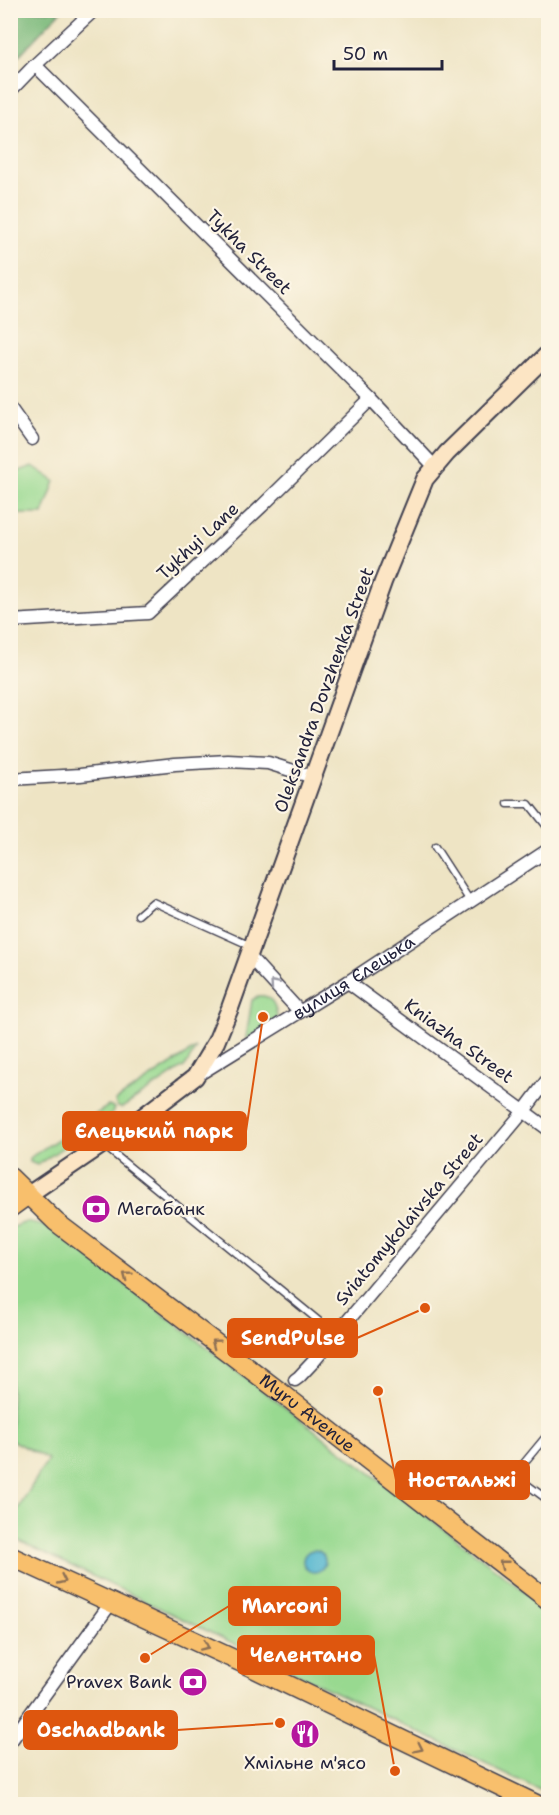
<svg xmlns="http://www.w3.org/2000/svg" width="559" height="1815" font-family="'Shantell Sans',sans-serif">
<style>
.green{fill:#98d990;stroke:#5d7e66;stroke-width:1.5}
.forest{fill:#7ab97a;stroke:#4e6e5a;stroke-width:1.5}
.water{fill:#51b5cf;stroke:#3a6c85;stroke-width:1.5}
.lines{fill:none;stroke-linecap:round;stroke-linejoin:round}
.lane-casing{stroke:#413f50;stroke-width:9}
.street-casing{stroke:#413f50;stroke-width:15}
.secondary-casing{stroke:#413f50;stroke-width:20}
.primary-casing{stroke:#413f50;stroke-width:21}
.lane{stroke:#fff;stroke-width:6}
.street{stroke:#fff;stroke-width:12}
.secondary{stroke:#fce5c4;stroke-width:16}
.primary{stroke:#f8bf6c;stroke-width:18}
.oneway{stroke:#9c9ca7}
.oneway2{stroke:#8d7054}
.labels{text-anchor:middle;dominant-baseline:central;stroke-width:4.5;stroke-linejoin:round;paint-order:stroke}
.street-label{font-size:18px;fill:#22223b;stroke:#fcf5e5}
.poi-label{font-size:18px;fill:#22223b;stroke:#fcf5e5;text-anchor:start}
.leader{fill:none;stroke:#de560e;stroke-width:2}
.callout-dot{fill:#de560e;stroke:#fcf5e5;stroke-width:2}
.callout{fill:#de560e;stroke:#de560e;stroke-width:2}
.callout-label{font-size:20px;text-anchor:middle;font-weight:bold;fill:#fff}
</style>
<rect width="100%" height="100%" fill="#fcf5e5"/>
<filter id="ink" filterUnits="userSpaceOnUse"><feTurbulence type="fractalNoise" baseFrequency=".0167" numOctaves="2"/><feDisplacementMap in="SourceGraphic" scale="12" xChannelSelector="R" yChannelSelector="G"/><feConvolveMatrix kernelMatrix="1 2 1 2 8 2 1 2 1" color-interpolation-filters="sRGB"/></filter>
<filter id="wash" filterUnits="userSpaceOnUse"><feTurbulence type="fractalNoise" baseFrequency=".008" numOctaves="4" result="noise"/><feDisplacementMap in="SourceGraphic" scale="24" xChannelSelector="R" yChannelSelector="G"/><feGaussianBlur stdDeviation="1.35" result="paint"/><feColorMatrix in="noise" values="0 0 0 0 0 0 0 0 0 0 0 0 0 0 0 0 0 1.4 0 .05"/><feComposite in="paint" operator="in"/></filter>
<g filter="url(#wash)">
<rect width="100%" height="100%" fill="#eee4c4"/>
<!-- green -->
<path class="green" d="M33,466L55,481L43,514H11V474Z
M259,996C272,994 277,1008 277,1019L249,1039L246,1038L252,1000Z
M196,1048L188,1062L184,1067L122,1108L117,1107L115,1101Z
M108,1106L114,1108L112,1114L37,1165L30,1162V1158L35,1154Z
M26,1222L48,1227L86,1255L548,1609V1794L11,1537V1521L48,1459L11,1440V1228Z"/>
<!-- forest -->
<path class="forest" d="M11,10L61,11L11,64L10,11Z"/>
<!-- water -->
<path class="water" d="M303 1561a11 11 0 1 1 22 0a11 11 0 1 1-22 0Z"/>
</g>
<g filter="url(#ink)">
<g class="lines">
<!-- lane casing -->
<g class="lane-casing">
<path id="lane" d="M508,804H529L548,828
M435,847L470,901
M138,915L153,902L251,946
M103,1145L336,1335
M548,1434L514,1475L548,1500"/>
</g>
<!-- street casing -->
<g class="street-casing">
<g id="street">
<path d="M35,65L371,399L435,467"/>
<path d="M10,91L35,65L94,10"/>
<path d="M10,408L32,439"/>
<path d="M10,621L148,613L262,506L371,399"/>
<path d="M10,779L80,775L175,764L228,761L268,763L313,777"/>
<path d="M248,955L300,1012"/>
<path d="M348,982L548,1129"/>
<path id="s1" d="M196,1076L348,982L548,850"/>
<path d="M295,1380L299,1377L314,1361L524,1111L548,1079"/>
<path d="M10,1742L111,1603"/>
</g>
</g>
<!-- secondary casing -->
<g class="secondary-casing">
<path id="secondary" d="M28,1195L137,1121L195,1077L216,1042L230,1008L383,582L425,479L447,453L548,354"/>
</g>
<!-- primary casing -->
<g class="primary-casing">
<g id="primary">
<path id="s2" d="M10,1177L56,1222L283,1394L548,1600"/>
<path d="M10,1208L28,1195"/>
<path d="M10,1556L251,1667L536,1804"/>
</g>
</g>
<!-- lane -->
<use href="#lane" class="lane"/>
<!-- street -->
<use href="#street" class="street"/>
<!-- secondary -->
<use href="#secondary" class="secondary"/>
<!-- primary -->
<use href="#primary" class="primary"/>
</g>
<!-- one-way arrows -->
<defs><path id="oneway-chevron" d="M-2-3.5L2.5 0L-2 3.5" fill="none" stroke-width="1.6" stroke-linecap="round" stroke-linejoin="round" transform="scale(1.5)"/></defs>
<use class="oneway" href="#oneway-chevron" transform="translate(274 984) rotate(-131)"/>
<g class="oneway2">
<use href="#oneway-chevron" transform="translate(127 1276) rotate(-143)"/>
<use href="#oneway-chevron" transform="translate(215 1343) rotate(-143)"/>
<use href="#oneway-chevron" transform="translate(503 1564) rotate(-142)"/>
<use href="#oneway-chevron" transform="translate(62 1580) rotate(25)"/>
<use href="#oneway-chevron" transform="translate(205 1646) rotate(24)"/>
<use href="#oneway-chevron" transform="translate(419 1748) rotate(26)"/>
</g>
</g>
<!-- icons -->
<defs>
<g id="bank-disc" transform="scale(1.5)"><circle r="9.5" fill="#b5179e" stroke="#fcf5e5"/><path d="M-6-4H6V4H-6ZM0-2.3a2.3 2.3 0 1 0 0 4.6a2.3 2.3 0 1 0 0-4.6Z" fill="#fff"/></g>
<g id="restaurant-disc" transform="scale(1.5)"><circle r="9.5" fill="#b5179e" stroke="#fcf5e5"/><path d="M-5-6h1v4h1v-4h1v4h1v-4h1v5L-1.5 .5V6h-2V.5L-5-1ZM5-6V6H3V1.5H1.5Q1.5-4 5-6Z" fill="#fff"/></g>
</defs>
<g fill-rule="evenodd">
<use href="#bank-disc" x="96" y="1209"/>
<use href="#bank-disc" x="193" y="1682"/>
<use href="#restaurant-disc" x="305" y="1734"/>
</g>
<g class="labels">
<!-- street labels -->
<g class="street-label">
<text transform="translate(249 252) rotate(45)">Tykha Street</text>
<text transform="translate(198 541) rotate(-43)">Tykhyi Lane</text>
<text transform="translate(324 690) rotate(-70)">Oleksandra Dovzhenka Street</text>
<text stroke="none"><textPath href="#s1" startOffset="186">вулиця Єлецька</textPath></text>
<text transform="translate(459 1041) rotate(36)">Kniazha Street</text>
<text transform="translate(409 1219) rotate(-50)">Sviatomykolaivska Street</text>
<text stroke="none"><textPath href="#s2" startOffset="380">Myru Avenue</textPath></text>
</g>
<!-- poi labels -->
<g class="poi-label">
<text x="117" y="1209">Мегабанк</text>
<text x="172" y="1682" text-anchor="end">Pravex Bank</text>
<text x="305" y="1763" text-anchor="middle">Хмільне м'ясо</text>
</g>
</g>
<!-- callouts -->
<path class="leader" d="M263 1017L246 1131M425 1308L357 1338M378 1391L396 1480M145 1658L229 1606M395 1771L374 1655M280 1723L177 1730"/>
<g class="callout-dot">
<circle cx="263" cy="1017" r="6"/>
<circle cx="425" cy="1308" r="6"/>
<circle cx="378" cy="1391" r="6"/>
<circle cx="145" cy="1658" r="6"/>
<circle cx="395" cy="1771" r="6"/>
<circle cx="280" cy="1723" r="6"/>
</g>
<g class="callout">
<rect x="63" y="1112" width="183" height="38" rx="6"/>
<rect x="228" y="1319" width="129" height="38" rx="6"/>
<rect x="396" y="1461" width="133" height="38" rx="6"/>
<rect x="229" y="1587" width="111" height="38" rx="6"/>
<rect x="238" y="1636" width="136" height="38" rx="6"/>
<rect x="24" y="1711" width="153" height="38" rx="6"/>
</g>
<g class="callout-label">
<text x="154" y="1138">Єлецький парк</text>
<text x="293" y="1345">SendPulse</text>
<text x="462" y="1487">Ностальжі</text>
<text x="285" y="1613">Marconi</text>
<text x="306" y="1662">Челентано</text>
<text x="101" y="1737">Oschadbank</text>
</g>
<!-- margin -->
<rect width="559" height="1815" fill="none" stroke="#fcf5e5" stroke-width="36"/>
<!-- scale -->
<path d="M334 60v9h108v-9" fill="none" stroke="#22223b" stroke-width="3"/>
<text x="343" y="60" font-size="18" fill="#22223b" stroke="#fcf5e5" stroke-width="4.5" paint-order="stroke">50 m</text>
</svg>
